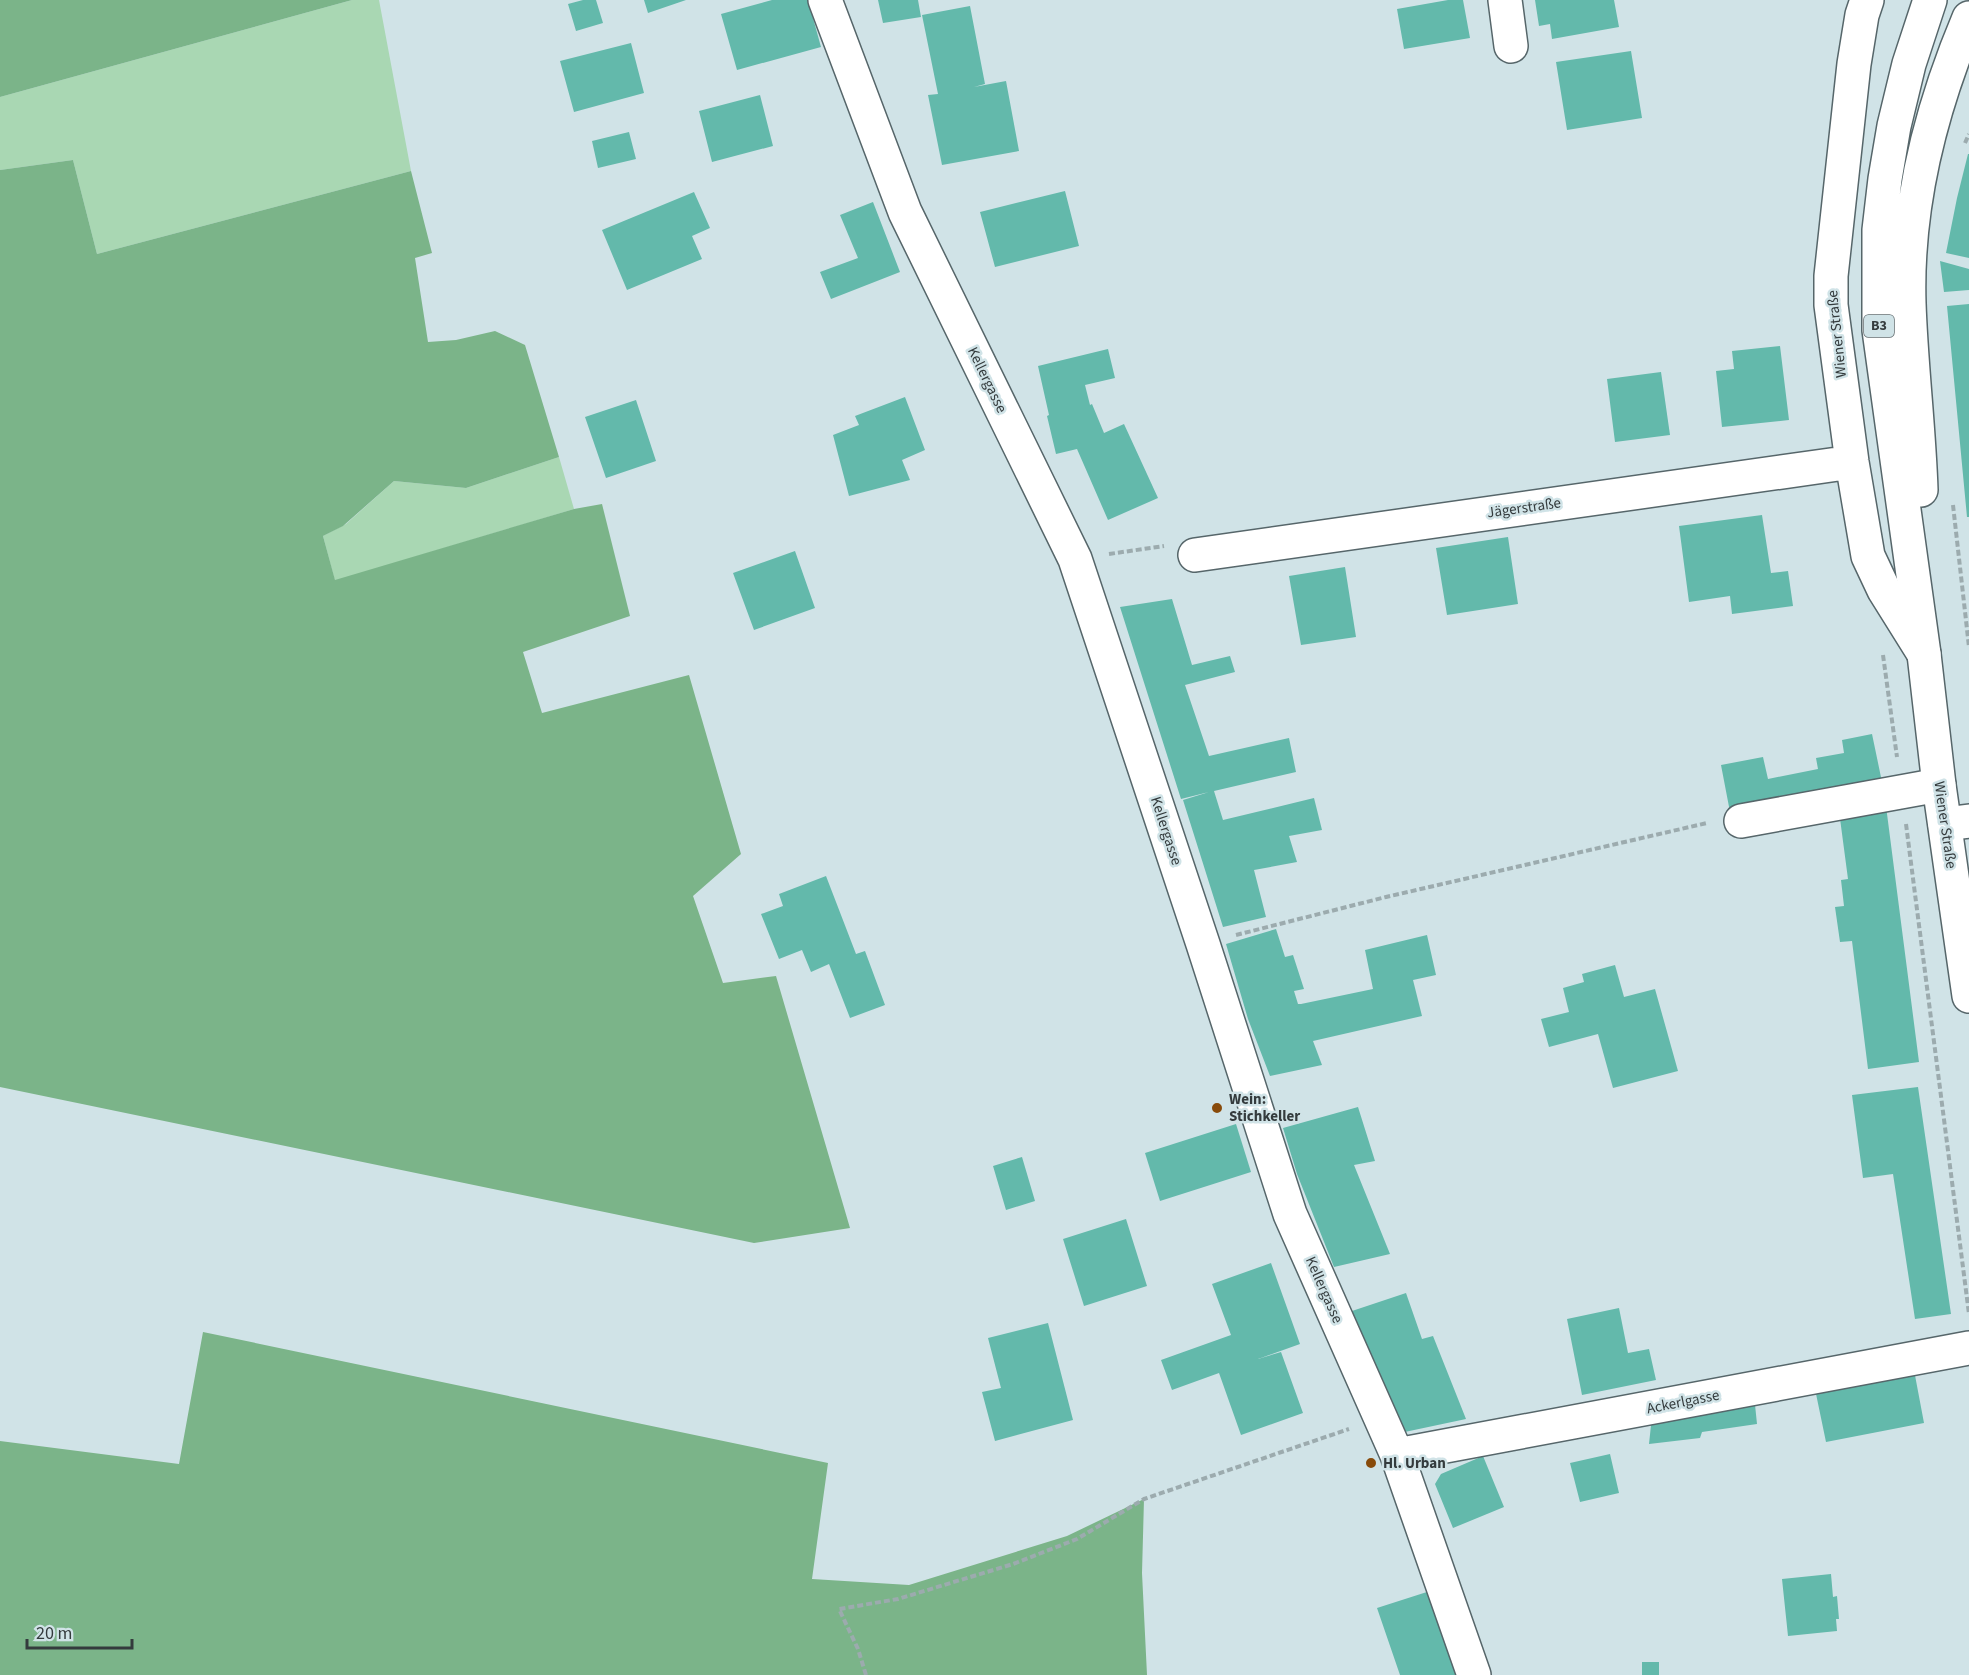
<svg xmlns="http://www.w3.org/2000/svg" width="1969" height="1675" font-family="'Source Sans 3',sans-serif">
<style>
.green{fill:#a9d7b3}
.forest{fill:#7bb489}
.building{fill:#63b9ab}
.lines{fill:none;stroke-linecap:round;stroke-linejoin:round}
.minor-casing{stroke:#56666a;stroke-width:36}
.major-casing{stroke:#56666a;stroke-width:36}
.path{stroke:#9cabae;stroke-width:4;stroke-dasharray:6 3;stroke-linecap:butt}
.minor{stroke:#fff;stroke-width:33}
.major{stroke:#fff;stroke-width:33}
.poi-dot{fill:#884b0b;stroke:#d0e3e7;stroke-width:2}
.labels{text-anchor:middle;dominant-baseline:central;stroke-width:5;stroke-linejoin:round;paint-order:stroke}
.shield{fill:#d0e3e7;stroke:#636d70;stroke-width:1.5}
.shield-label{font-size:14px;font-weight:bold;fill:#343b3d}
.street-label{font-size:15px;fill:#343b3d;stroke:#d0e3e7}
.poi-label{font-size:15px;font-weight:bold;fill:#343b3d;stroke:#d0e3e7;text-anchor:start}
</style>
<rect width="100%" height="100%" fill="#d0e3e7"/>
<!-- green -->
<path class="green" d="M352,0H379L411,171L97,254L73,160L0,170V97Z
M559,457L574,509L335,581L323,536L346,524L394,481L466,488Z"/>
<!-- forest -->
<path class="forest" d="M0,0H352L0,97Z
M73,160L97,254L411,171L432,253L415,258L428,342L456,340L495,331L525,345L559,457L466,488L394,481L343,526L323,536L335,580L574,509L602,504L630,616L523,652L542,713L689,675L741,854L693,896L723,983L776,976L850,1228L754,1243L0,1087V170Z
M203,1332L828,1463L812,1579L909,1585L1067,1536L1144,1499L1142,1573L1147,1675H0V1441L179,1464Z"/>
<!-- building -->
<path class="building" d="M583,0H596L603,23L576,31L568,4Z
M644,0H686L648,13Z
M772,0H808L821,47L737,70L721,14Z
M878,0H918L921,17L883,23Z
M1448,0H1463L1470,38L1404,49L1397,9Z
M1535,0H1614L1619,27L1552,39L1550,24L1539,26Z
M970,6L985,84L974,87L1006,81L1019,151L942,165L928,95L938,94L922,15Z
M631,43L644,93L574,112L560,61Z
M1631,51L1642,118L1567,130L1556,62Z
M760,95L773,146L712,162L699,111Z
M629,132L636,159L598,168L592,141Z
M1968,154H1969V258L1946,253L1957,198Z
M1065,191L1079,246L995,267L980,212Z
M694,192L710,228L692,236L702,259L627,290L602,230Z
M873,202L900,272L831,299L820,272L858,258L840,215Z
M1940,261L1969,269V290L1944,292Z
M1969,304V517H1967L1947,306Z
M1780,346L1789,420L1722,427L1716,371L1734,369L1732,351Z
M1108,349L1115,378L1085,385L1090,405L1092,404L1104,433L1124,424L1158,498L1108,520L1077,449L1056,454L1047,416L1049,415L1038,366Z
M1661,372L1670,435L1615,442L1607,379Z
M905,397L925,450L902,460L910,480L849,496L833,435L859,425L855,416Z
M636,400L656,461L606,478L585,417Z
M1762,515L1771,573L1788,571L1793,606L1732,614L1730,596L1689,602L1679,526Z
M1508,537L1518,604L1447,615L1436,548Z
M795,551L815,608L754,630L733,573Z
M1345,567L1356,637L1301,645L1289,576Z
M1172,599L1192,665L1230,656L1235,672L1185,685L1209,756L1289,738L1296,772L1214,791L1223,820L1314,798L1322,830L1289,836L1297,862L1254,870L1266,917L1223,927L1183,800L1209,792L1181,799L1120,607Z
M1872,734L1882,782L1730,812L1721,765L1763,757L1768,779L1818,769L1816,758L1844,753L1842,740Z
M1886,806L1919,1062L1868,1069L1852,941L1840,942L1835,907L1844,906L1841,880L1848,879L1839,811Z
M826,876L856,954L865,951L885,1005L850,1018L829,964L811,972L802,950L779,959L761,914L783,906L779,894Z
M1276,929L1285,957L1293,955L1304,989L1294,991L1298,1004H1301L1373,989L1365,950L1427,935L1436,975L1413,980L1422,1016L1313,1041L1322,1065L1270,1076L1248,1019L1226,944Z
M1615,965L1624,997L1655,989L1678,1071L1613,1088L1598,1034L1549,1047L1541,1019L1569,1012L1563,988L1584,982L1582,974Z
M1918,1087L1951,1314L1915,1319L1893,1174L1863,1178L1852,1095Z
M1358,1107L1375,1161L1354,1165L1390,1254L1334,1267L1297,1174L1283,1128Z
M1236,1124L1251,1172L1160,1201L1145,1153Z
M1022,1157L1035,1201L1006,1210L993,1166Z
M1126,1219L1147,1286L1084,1306L1063,1239Z
M1271,1263L1300,1344L1258,1359L1281,1352L1303,1413L1241,1435L1219,1373L1172,1390L1161,1360L1231,1335L1212,1284Z
M1406,1293L1422,1339L1433,1336L1466,1419L1400,1433L1368,1357L1352,1311Z
M1619,1308L1628,1353L1649,1349L1656,1380L1582,1395L1567,1319Z
M1048,1323L1073,1420L995,1441L982,1392L1001,1388L988,1338Z
M1914,1370L1924,1423L1826,1442L1815,1389Z
M1754,1395L1757,1424L1702,1432L1700,1438L1649,1444L1652,1416Z
M1610,1454L1619,1493L1580,1502L1570,1463Z
M1483,1456L1504,1507L1453,1528L1435,1484L1441,1474Z
M1831,1574L1833,1597L1837,1596L1839,1619H1836L1837,1631L1788,1636L1782,1579Z
M1430,1591L1457,1675H1400L1377,1608Z
M1642,1662H1659V1675H1642Z"/>
<g class="lines">
<!-- minor casing -->
<g class="minor-casing">
<path id="minor" d="M825,0L905,212L1075,559L1203,944L1290,1214L1397,1455L1474,1675
M1505,0L1511,46
M1867,0L1862,15L1854,64L1831,276V305L1852,462L1868,556L1884,590L1924,654
M1195,555L1852,462
M1741,821L1939,785
M1945,824L1969,821
M1397,1455L1969,1348"/>
</g>
<!-- major casing -->
<g class="major-casing">
<path id="major" d="M1930,0L1909,64L1894,126L1885,179L1879,230V330L1924,654L1939,785L1969,996
M1921,490C1919,428 1911,365 1909,303C1906,204 1931,108 1969,18"/>
</g>
<!-- path -->
<path class="path" d="M1965,143L1969,134
M1953,505L1969,647
M1109,554L1164,546
M1883,655L1897,757
M1906,824L1969,1314
M1236,935L1386,897L1707,823
M866,1675L858,1649L839,1609L898,1599L1013,1564L1077,1539L1144,1499L1349,1429"/>
<!-- minor -->
<use href="#minor" class="minor"/>
<!-- major -->
<use href="#major" class="major"/>
</g>
<!-- markers -->
<g class="poi-dot">
<circle cx="1217" cy="1108" r="6"/>
<circle cx="1371" cy="1463" r="6"/>
</g>
<g class="labels">
<!-- shield labels -->
<rect class="shield" x="1864" y="315" width="30" height="22" rx="4.5"/>
<g class="shield-label">
<text x="1879" y="326">B3</text>
</g>
<!-- street labels -->
<g class="street-label">
<text transform="translate(1837 334) rotate(-96)">Wiener Straße</text>
<text transform="translate(987 380) rotate(64)">Kellergasse</text>
<text transform="translate(1524 508) rotate(-8)">Jägerstraße</text>
<text transform="translate(1945 825) rotate(82)">Wiener Straße</text>
<text transform="translate(1166 831) rotate(72)">Kellergasse</text>
<text transform="translate(1324 1290) rotate(66)">Kellergasse</text>
<text transform="translate(1683 1402) rotate(-11)">Ackerlgasse</text>
</g>
<!-- poi labels -->
<g class="poi-label">
<text x="1229" y="1099">Wein:<tspan x="1229" dy="17">Stichkeller</tspan></text>
<text x="1383" y="1463">Hl. Urban</text>
</g>
</g>
<!-- scale -->
<path d="M27 1639v9h105v-9" fill="none" stroke="#343b3d" stroke-width="3"/>
<text x="36" y="1639" font-size="18" fill="#343b3d" stroke="#d0e3e7" stroke-width="4.5" paint-order="stroke">20 m</text>
</svg>
